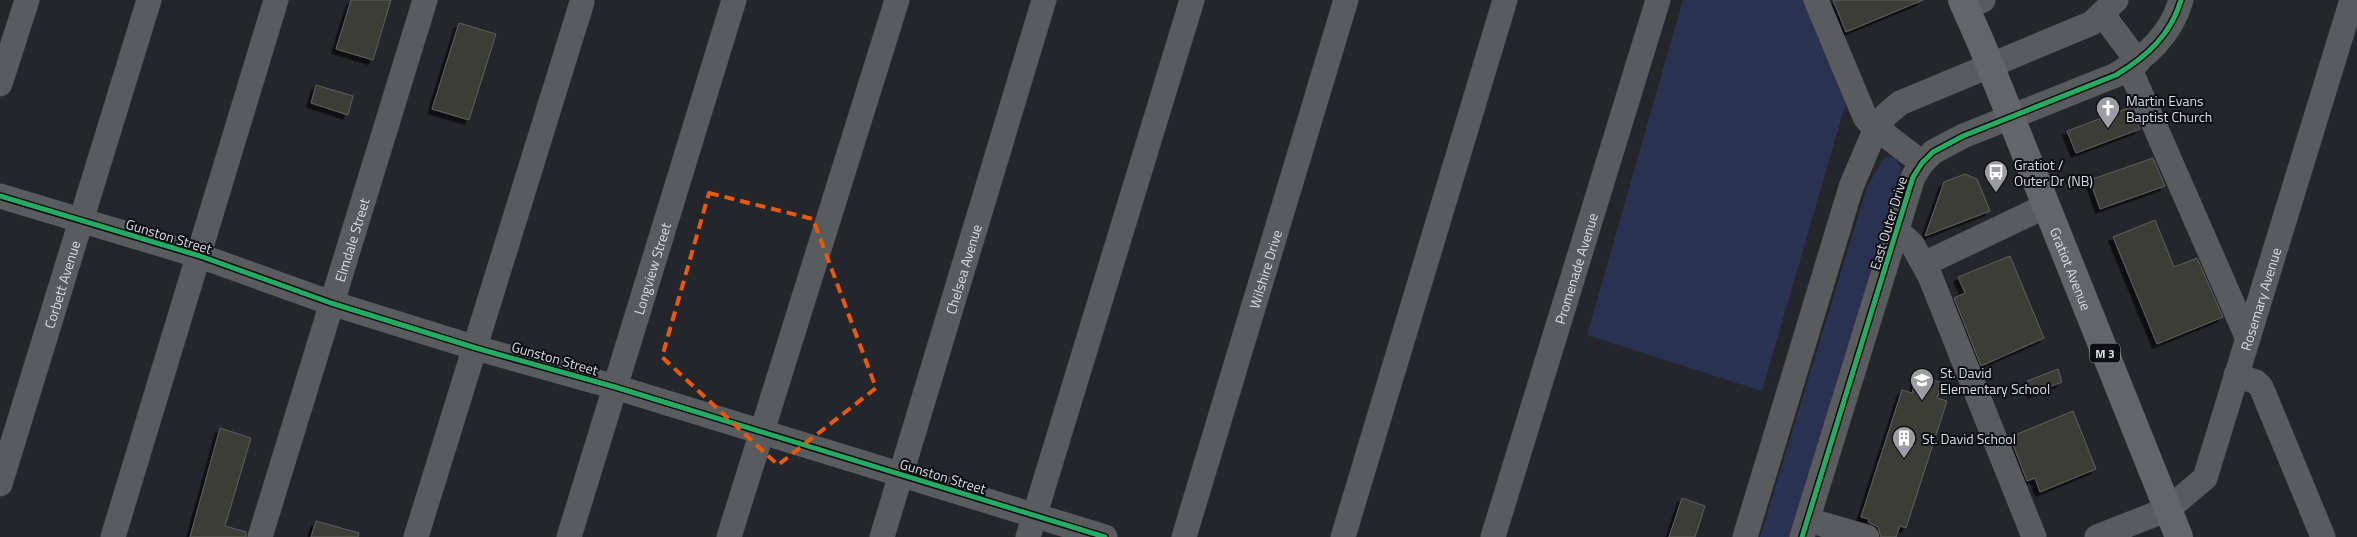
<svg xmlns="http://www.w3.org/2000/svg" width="2357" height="537" font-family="'Titillium Web',sans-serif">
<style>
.green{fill:#293351}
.building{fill:#3e3d37;stroke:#5e5f5f;filter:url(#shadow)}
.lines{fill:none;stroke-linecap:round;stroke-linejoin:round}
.minor{stroke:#5a5b5d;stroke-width:25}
.major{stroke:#646568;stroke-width:28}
.cycleway-casing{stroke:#0d0e12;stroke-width:8}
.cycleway{stroke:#26ab63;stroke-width:5}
.marked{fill:none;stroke:#e8590c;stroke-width:4;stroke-dasharray:10 6;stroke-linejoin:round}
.labels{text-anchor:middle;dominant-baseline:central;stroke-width:4;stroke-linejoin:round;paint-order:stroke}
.shield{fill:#0d0e12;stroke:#9d9fa5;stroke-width:1}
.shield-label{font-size:12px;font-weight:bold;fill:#dbdde4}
.poi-label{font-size:14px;fill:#dbdde4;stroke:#0d0e12;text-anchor:start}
.street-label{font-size:14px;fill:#dbdde4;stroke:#0d0e12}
</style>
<defs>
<filter id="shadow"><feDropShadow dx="-4.5" dy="4.5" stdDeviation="0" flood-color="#0009"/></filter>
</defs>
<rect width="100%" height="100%" fill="#25262b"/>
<!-- green -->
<path class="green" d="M1683,0H1805L1847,99L1762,391L1587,335Z
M1890,157L1895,158L1901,168L1897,189L1790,537H1760L1867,187L1884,158Z"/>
<!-- building -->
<path class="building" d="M351,0H391L373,60L336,49Z
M1833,0H1923L1846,32Z
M459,23L496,34L469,120L432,109Z
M316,85L353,96L348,115L311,103Z
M2131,107L2140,129L2076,153L2067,131Z
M2153,158L2165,186L2100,209L2090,180Z
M1965,174L1977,179L1990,211L1925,236L1944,182Z
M2155,220L2174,267L2197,258L2223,317L2157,344L2113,237Z
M2010,256L2044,338L1981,366L1954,298L1965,293L1958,277Z
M2058,369L2062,382L2032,394L2027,381Z
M1918,375L1942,383L1937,398L1947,401L1906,528L1900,526L1896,537H1881L1878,527L1868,522L1869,519L1861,517L1902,390L1912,393Z
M2073,411L2096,469L2040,492L2035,478L2027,481L2010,437Z
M220,428L251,438L225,526L246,532V537H190Z
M1682,498L1705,506L1695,537H1669Z
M316,521L359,533L358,537H311Z"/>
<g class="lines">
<!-- minor -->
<g class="minor">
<path d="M1816,0L1865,117L1870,123L1922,163"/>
<path d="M1965,7L1983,0"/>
<path d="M2103,15L2138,62"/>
<path d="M2129,67L2248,339"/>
<path d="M0,84L27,0"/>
<path d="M0,196L200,256L331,303L476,348L615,387L1105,537"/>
<path d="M1897,231L1912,244L1930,276L2034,537"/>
<path d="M1924,264L2046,206"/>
<path d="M2236,375L2256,382L2261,387L2323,537"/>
<path id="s1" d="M0,484L149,0"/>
<path d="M1808,520L1867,537"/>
<path d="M113,537L276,0"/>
<path id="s2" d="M260,537L425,0"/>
<path d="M416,537L582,2"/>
<path id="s3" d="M569,537L734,0"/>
<path d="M729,537L897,0"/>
<path id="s4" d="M882,537L1044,0"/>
<path d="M1028,537L1192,0"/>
<path id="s5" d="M1184,537L1346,0"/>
<path d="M1343,537L1505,0"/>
<path id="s6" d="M1493,537L1658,0"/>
<path d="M1745,537L1851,187L1876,128L1886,115L1900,103L2092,23L2116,0"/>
<path d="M1802,537L1913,177L1922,163L1933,152L1963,136L2116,75C2146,57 2171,35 2181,0"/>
<path id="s7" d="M2097,537L2168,509L2205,478L2352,0"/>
</g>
<!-- major -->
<path class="major" id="s8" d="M1962,0L1981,43L2179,537"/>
<!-- cycleway casing -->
<g class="cycleway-casing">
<path id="cycleway" d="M0,196L200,256L331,303L476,348L615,387L1105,537
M1802,537L1913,177L1922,163L1933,152L1963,136L2116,75C2146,57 2171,35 2181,0"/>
</g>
<!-- cycleway -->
<use href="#cycleway" class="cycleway"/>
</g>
<!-- marked area -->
<path class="marked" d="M709,193L813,219L876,388L778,465L662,357Z"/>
<!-- icons -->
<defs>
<g id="church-pin" transform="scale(1.25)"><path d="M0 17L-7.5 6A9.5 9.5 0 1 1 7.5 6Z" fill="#9b9da3" stroke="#0d0e12"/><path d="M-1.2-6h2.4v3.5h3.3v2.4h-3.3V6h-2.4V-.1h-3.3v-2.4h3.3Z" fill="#fff"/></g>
<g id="bus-pin" transform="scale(1.25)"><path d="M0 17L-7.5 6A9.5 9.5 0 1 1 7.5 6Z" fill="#9b9da3" stroke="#0d0e12"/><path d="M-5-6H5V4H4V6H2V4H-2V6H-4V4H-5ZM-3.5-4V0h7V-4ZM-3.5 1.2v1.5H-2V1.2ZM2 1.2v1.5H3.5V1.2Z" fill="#fff"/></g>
<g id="school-pin" transform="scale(1.25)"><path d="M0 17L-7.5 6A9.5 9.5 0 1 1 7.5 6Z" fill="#9b9da3" stroke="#0d0e12"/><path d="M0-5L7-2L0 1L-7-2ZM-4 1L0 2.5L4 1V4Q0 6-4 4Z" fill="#fff"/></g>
<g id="building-pin" transform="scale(1.25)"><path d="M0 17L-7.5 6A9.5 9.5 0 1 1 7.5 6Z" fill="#9b9da3" stroke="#0d0e12"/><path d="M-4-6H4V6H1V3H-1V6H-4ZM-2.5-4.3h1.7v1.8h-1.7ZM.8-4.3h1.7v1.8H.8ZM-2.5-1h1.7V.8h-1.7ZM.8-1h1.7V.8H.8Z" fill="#fff"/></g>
</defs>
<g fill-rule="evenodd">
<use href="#church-pin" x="2108" y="108"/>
<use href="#bus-pin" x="1996" y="172"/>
<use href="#school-pin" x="1922" y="380"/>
<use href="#building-pin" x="1904" y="438"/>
</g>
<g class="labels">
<!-- shield labels -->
<rect class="shield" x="2090" y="343.5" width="30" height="19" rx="4"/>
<g class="shield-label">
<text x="2105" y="353">M 3</text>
</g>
<!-- poi labels -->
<g class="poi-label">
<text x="2126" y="100">Martin Evans<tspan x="2126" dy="16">Baptist Church</tspan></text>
<text x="2014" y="164">Gratiot /<tspan x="2014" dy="16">Outer Dr (NB)</tspan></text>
<text x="1940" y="372">St. David<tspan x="1940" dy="16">Elementary School</tspan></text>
<text x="1922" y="438">St. David School</text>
</g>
<!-- street labels -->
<g class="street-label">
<text transform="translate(1888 223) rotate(-73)">East Outer Drive</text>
<text transform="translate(169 236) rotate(17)">Gunston Street</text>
<text stroke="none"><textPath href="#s2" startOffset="311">Elmdale Street</textPath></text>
<text stroke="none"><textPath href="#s3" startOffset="281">Longview Street</textPath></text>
<text stroke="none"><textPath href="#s4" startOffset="280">Chelsea Avenue</textPath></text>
<text stroke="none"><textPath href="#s5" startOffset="280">Wilshire Drive</textPath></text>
<text stroke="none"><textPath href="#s6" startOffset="281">Promenade Avenue</textPath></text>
<text stroke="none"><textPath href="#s8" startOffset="290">Gratiot Avenue</textPath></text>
<text stroke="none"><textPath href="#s1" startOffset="209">Corbett Avenue</textPath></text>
<text stroke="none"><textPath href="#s7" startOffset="312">Rosemary Avenue</textPath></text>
<text transform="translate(555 358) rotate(16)">Gunston Street</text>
<text transform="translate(943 476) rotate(17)">Gunston Street</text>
</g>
</g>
</svg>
